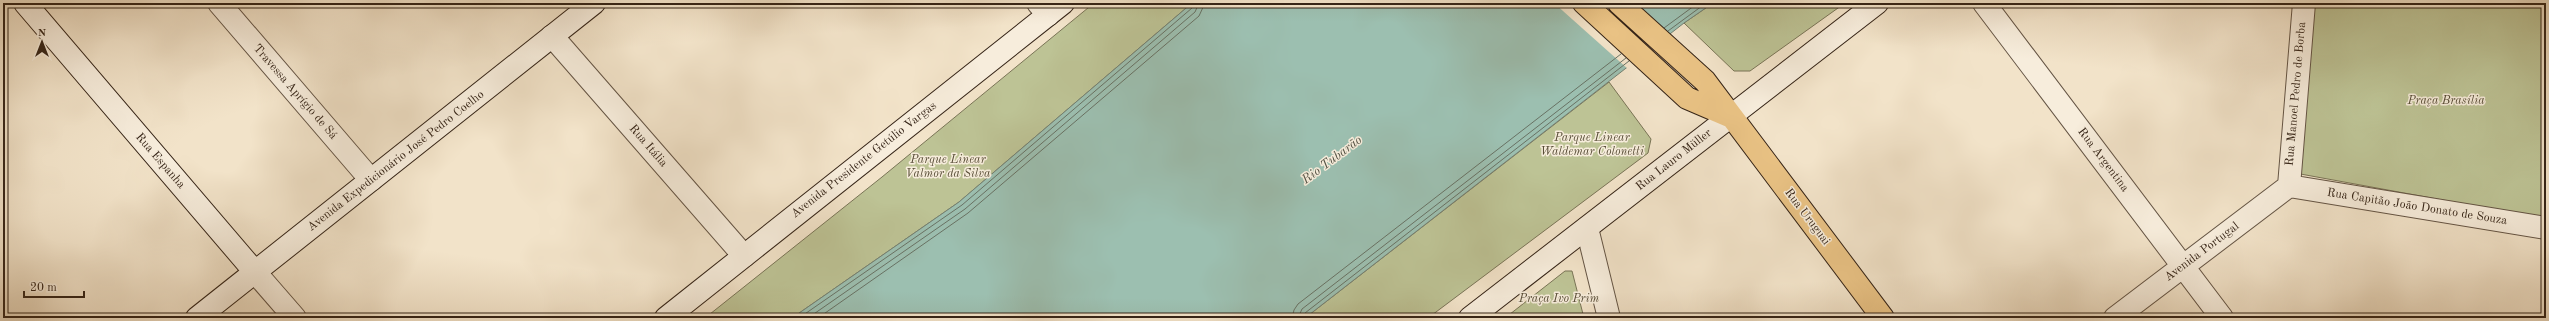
<svg xmlns="http://www.w3.org/2000/svg" width="2549" height="321" font-family="'Old Standard TT',serif">
<style>
.green{fill:#bdc395;stroke:#797456}
.water{fill:#9cbfb0;stroke:#738173}
.pier{fill:#f2e3c9}
.lines{fill:none;stroke-linecap:round;stroke-linejoin:round}
.shore{stroke:#687264;stroke-width:1}
.street-casing{stroke:#645444;stroke-width:24}
.secondary-casing{stroke:#352417;stroke-width:24}
.primary-casing{stroke:#352417;stroke-width:24}
.path{stroke:#352417;stroke-width:2.5;stroke-dasharray:3 2;stroke-linecap:butt}
.street{stroke:#f7eddc;stroke-width:22}
.secondary{stroke:#f7eddc;stroke-width:22}
.primary{stroke:#e9c284;stroke-width:22}
.labels{text-anchor:middle;dominant-baseline:central;stroke-width:3;stroke-linejoin:round;paint-order:stroke}
.street-label{font-size:12px;fill:#352417;stroke:#f7eddc}
.park-label{font-size:12px;font-style:italic;fill:#574c36;stroke:#f7eddc}
.water-label{font-size:13px;font-style:italic;fill:#545245;stroke:#f7eddc}
</style>
<rect width="100%" height="100%" fill="#f2e3c9"/>
<filter id="stains"><feTurbulence type="fractalNoise" baseFrequency=".005" numOctaves="4"/><feColorMatrix values="0 0 0 0 .2 0 0 0 0 .09 0 0 0 0 .02 0 0 0 .5 -.17"/></filter>
<radialGradient id="worn" r=".72"><stop offset=".6" stop-color="#630" stop-opacity="0"/><stop offset="1" stop-color="#630" stop-opacity=".3"/></radialGradient>
<!-- green -->
<path class="green" d="M1094,3H1192L959,202L792,318H705L882,177Z
M1713,3H1845L1750,71H1734L1684,23Z
M2311,3H2546V219L2295,173Z
M1609,82L1651,139L1648,153L1428,318H1305Z
M1565,271H1572L1584,318H1505Z"/>
<!-- water -->
<path class="water" d="M1192,3H1713L1684,23L1305,318H792L959,202Z"/>
<!-- pier -->
<path class="pier" d="M1554,3H1628L1667,39L1628,69Z"/>
<g class="lines">
<!-- shore -->
<path class="shore" d="M1664,28L1698,3
M1668,31L1706,3
M799,318L962,205L1192,8L1194,3
M808,318L965,209L1195,12L1199,3
M818,318L968,213L1199,16L1205,3
M1292,318L1294,310L1298,304L1621,54
M1298,318L1302,309L1626,58
M1303,318L1305,313L1629,61"/>
<!-- street casing -->
<g class="street-casing">
<path id="street" d="M219,3L371,180
M1038,3L1048,15
M1984,3L2222,318
M552,36L744,256
M2289,186L2546,228
M2289,186L2304,3
M1587,228L1609,318
M255,272L295,318
M2115,318L2289,186"/>
</g>
<!-- secondary casing -->
<g class="secondary-casing">
<path id="secondary" d="M25,3L255,272
M197,318L594,3
M666,318L1063,3
M1470,318L1877,3"/>
</g>
<!-- primary casing -->
<g class="primary-casing">
<path id="primary" d="M1584,3L1687,98L1729,116
M1619,3L1705,81L1883,318"/>
</g>
<!-- path -->
<path class="path" d="M1445,318L1450,315"/>
<!-- street -->
<use href="#street" class="street"/>
<!-- secondary -->
<use href="#secondary" class="secondary"/>
<!-- primary -->
<use href="#primary" class="primary"/>
</g>
<g class="labels">
<!-- street labels -->
<g class="street-label">
<text transform="translate(295 92) rotate(49)">Travessa Aprígio de Sá</text>
<text transform="translate(2296 94) rotate(-85)">Rua Manoel Pedro de Borba</text>
<text transform="translate(648 146) rotate(49)">Rua Itália</text>
<text transform="translate(864 160) rotate(-38)">Avenida Presidente Getúlio Vargas</text>
<text transform="translate(1674 160) rotate(-38)">Rua Lauro Müller</text>
<text transform="translate(2103 160) rotate(53)">Rua Argentina</text>
<text transform="translate(160 161) rotate(49)">Rua Espanha</text>
<text transform="translate(396 161) rotate(-38)">Avenida Expedicionário José Pedro Coelho</text>
<text transform="translate(2417 207) rotate(9)">Rua Capitão João Donato de Souza</text>
<text transform="translate(1807 217) rotate(53)">Rua Uruguai</text>
<text transform="translate(2202 252) rotate(-37)">Avenida Portugal</text>
</g>
<!-- park labels -->
<g class="park-label">
<text x="2446" y="101">Praça Brasília</text>
<text x="1592" y="138">Parque Linear<tspan x="1592" dy="14">Waldemar Colonetti</tspan></text>
<text x="948" y="160">Parque Linear<tspan x="948" dy="14">Valmor da Silva</tspan></text>
<text x="1559" y="299">Praça Ivo Prim</text>
</g>
<!-- water labels -->
<g class="water-label">
<text transform="translate(1332 160) rotate(-37)">Rio Tubarão</text>
</g>
</g>
<!-- margin -->
<rect width="2549" height="321" fill="none" stroke="#f2e3c9" stroke-width="16"/>
<rect x="4" y="4" width="2541" height="313" fill="none" stroke="#352417" stroke-width="2"/>
<rect x="8" y="8" width="2533" height="305" fill="none" stroke="#352417"/>
<!-- north arrow -->
<g transform="translate(42 42)" stroke="#f7eddc" stroke-width="3" paint-order="stroke">
<path d="M0-3L7 15L0 10L-7 15Z" fill="#352417"/>
<text y="-6" font-size="11" font-weight="bold" text-anchor="middle" fill="#352417">N</text>
</g>
<!-- scale -->
<path d="M24 291v6h60v-6" fill="none" stroke="#352417" stroke-width="2"/>
<text x="30" y="291" font-size="12" fill="#352417" stroke="#f7eddc" stroke-width="3" paint-order="stroke">20 m</text>
<rect width="100%" height="100%" filter="url(#stains)"/>
<rect width="100%" height="100%" fill="url(#worn)"/>
</svg>
